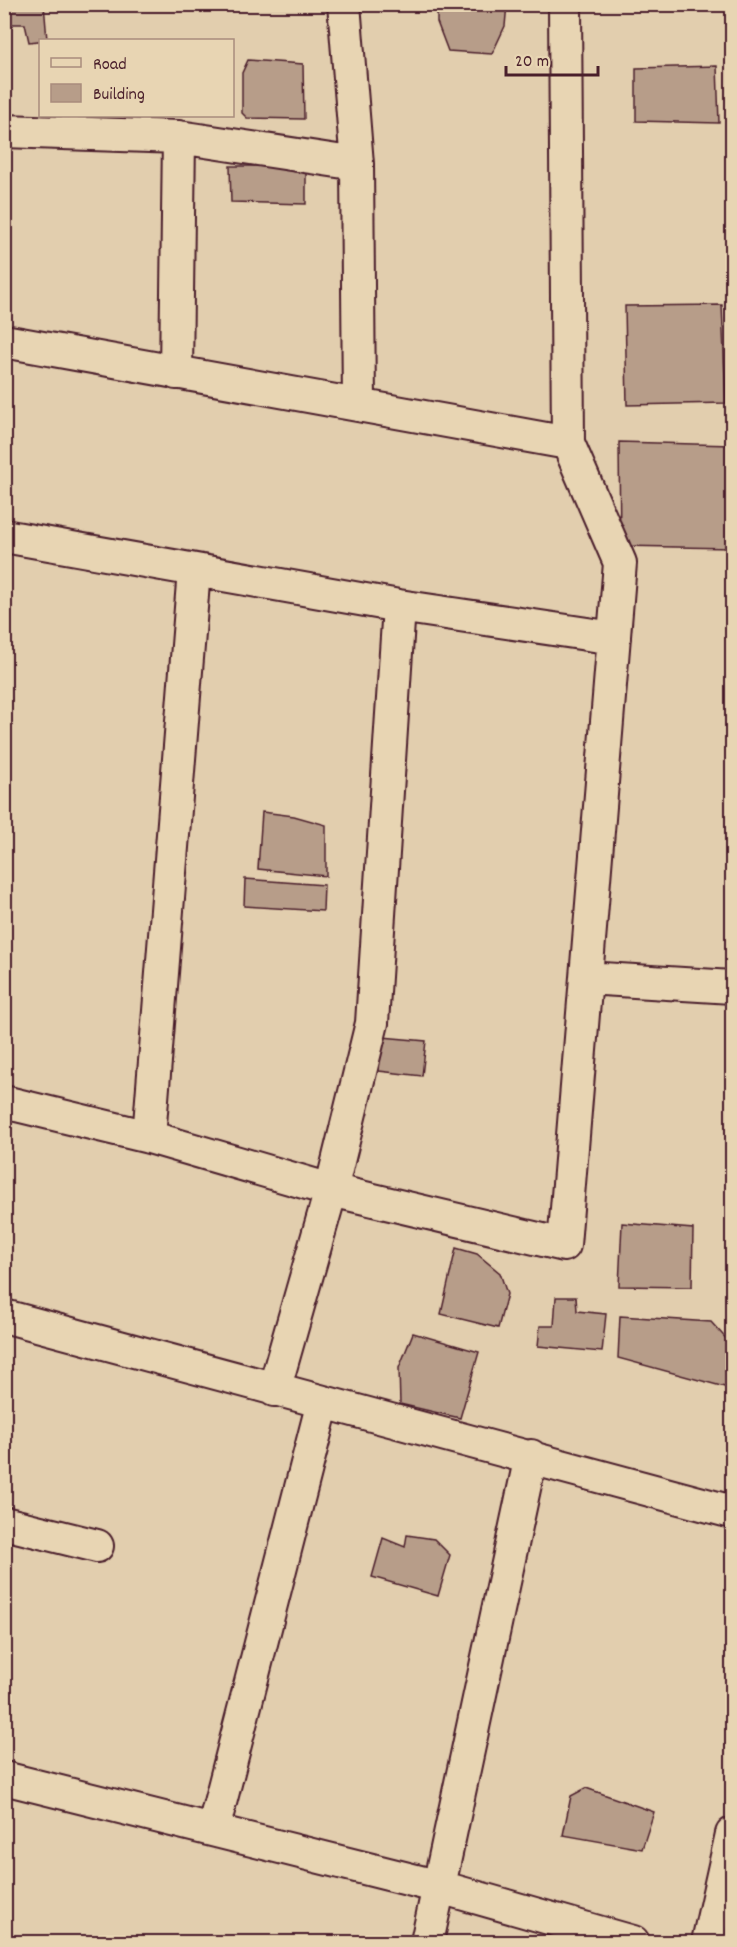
<svg xmlns="http://www.w3.org/2000/svg" width="737" height="1947" font-family="Dekko,sans-serif">
<style>
.building{fill:#b79d89;stroke:#4a1f2b;stroke-width:1.5}
.lines{fill:none;stroke-linecap:round;stroke-linejoin:round}
.minor-casing{stroke:#4a1f2b;stroke-width:36}
.minor{stroke:#e8d5b3;stroke-width:32}
</style>
<rect width="100%" height="100%" fill="#e2ceae"/>
<filter id="ink" filterUnits="userSpaceOnUse"><feTurbulence type="fractalNoise" baseFrequency=".0167" numOctaves="2"/><feDisplacementMap in="SourceGraphic" scale="12" xChannelSelector="R" yChannelSelector="G"/><feConvolveMatrix kernelMatrix="1 2 1 2 8 2 1 2 1" color-interpolation-filters="sRGB"/></filter>
<g filter="url(#ink)">
<!-- building -->
<path class="building" d="M9,4H44L47,40L29,42L25,24H10Z
M440,4H507L505,26L492,54L448,51L437,22V9Z
M248,60L303,64L304,119L247,118L242,113V73Z
M717,66L719,123L636,121V68Z
M230,166H306V204L231,202Z
M722,305L726,403L627,405L625,306Z
M619,442L731,445L732,548L620,546Z
M262,812L294,816L326,825V876L258,869Z
M245,879L324,885L323,911L244,906Z
M382,1037L426,1041L422,1076L379,1071Z
M622,1223L693,1229L692,1287L619,1286Z
M456,1248L477,1254L500,1273L507,1294L498,1328L441,1314Z
M556,1297H576L577,1311L606,1314L602,1352L538,1346L540,1326H554Z
M620,1316L711,1322L732,1345V1389L618,1358Z
M413,1333L479,1352L460,1418L400,1404L399,1368Z
M407,1535L434,1539L450,1555L438,1596L372,1577L383,1538L405,1547Z
M586,1788L654,1812L642,1849L563,1835L571,1796Z"/>
<g class="lines">
<!-- minor casing -->
<g class="minor-casing">
<path id="minor" d="M344,4L357,164L359,405
M4,131L179,137L357,164
M4,341L568,443
M176,373L179,137
M4,536L399,606L614,638
M586,978L732,987
M4,1102L149,1137L331,1190L564,1245L620,563L568,443L565,4
M149,1137L194,570
M4,1316L732,1512
M274,1390L331,1190L372,1023L399,606
M4,1523L97,1546
M4,1778L440,1887L633,1942
M213,1830L323,1402
M427,1942L531,1456
M708,1942L732,1834"/>
</g>
<!-- minor -->
<use href="#minor" class="minor"/>
</g>
</g>
<!-- margin -->
<rect width="737" height="1947" fill="none" stroke="#e8d5b3" stroke-width="24"/>
<rect x="12" y="12" width="713" height="1923" fill="none" stroke="#4a1f2b" stroke-width="2" filter="url(#ink)"/>
<!-- legend -->
<rect x="39" y="39" width="195" height="78" fill="#e8d5b3" stroke="#a98c7d" stroke-width="1.5"/>
<rect x="51" y="58" width="30" height="9" fill="#e8d5b3" stroke="#a98c7d" stroke-width="1.5"/>
<text x="93" y="69" font-size="18" fill="#4a1f2b">Road</text>
<rect x="51" y="84" width="30" height="18" fill="#b79d89" stroke="#a98c7d" stroke-width="1.5"/>
<text x="93" y="99" font-size="18" fill="#4a1f2b">Building</text>
<!-- scale -->
<path d="M506 66v9h92v-9" fill="none" stroke="#4a1f2b" stroke-width="3"/>
<text x="515" y="66" font-size="18" fill="#4a1f2b" stroke="#e8d5b3" stroke-width="4.5" paint-order="stroke">20 m</text>
</svg>
